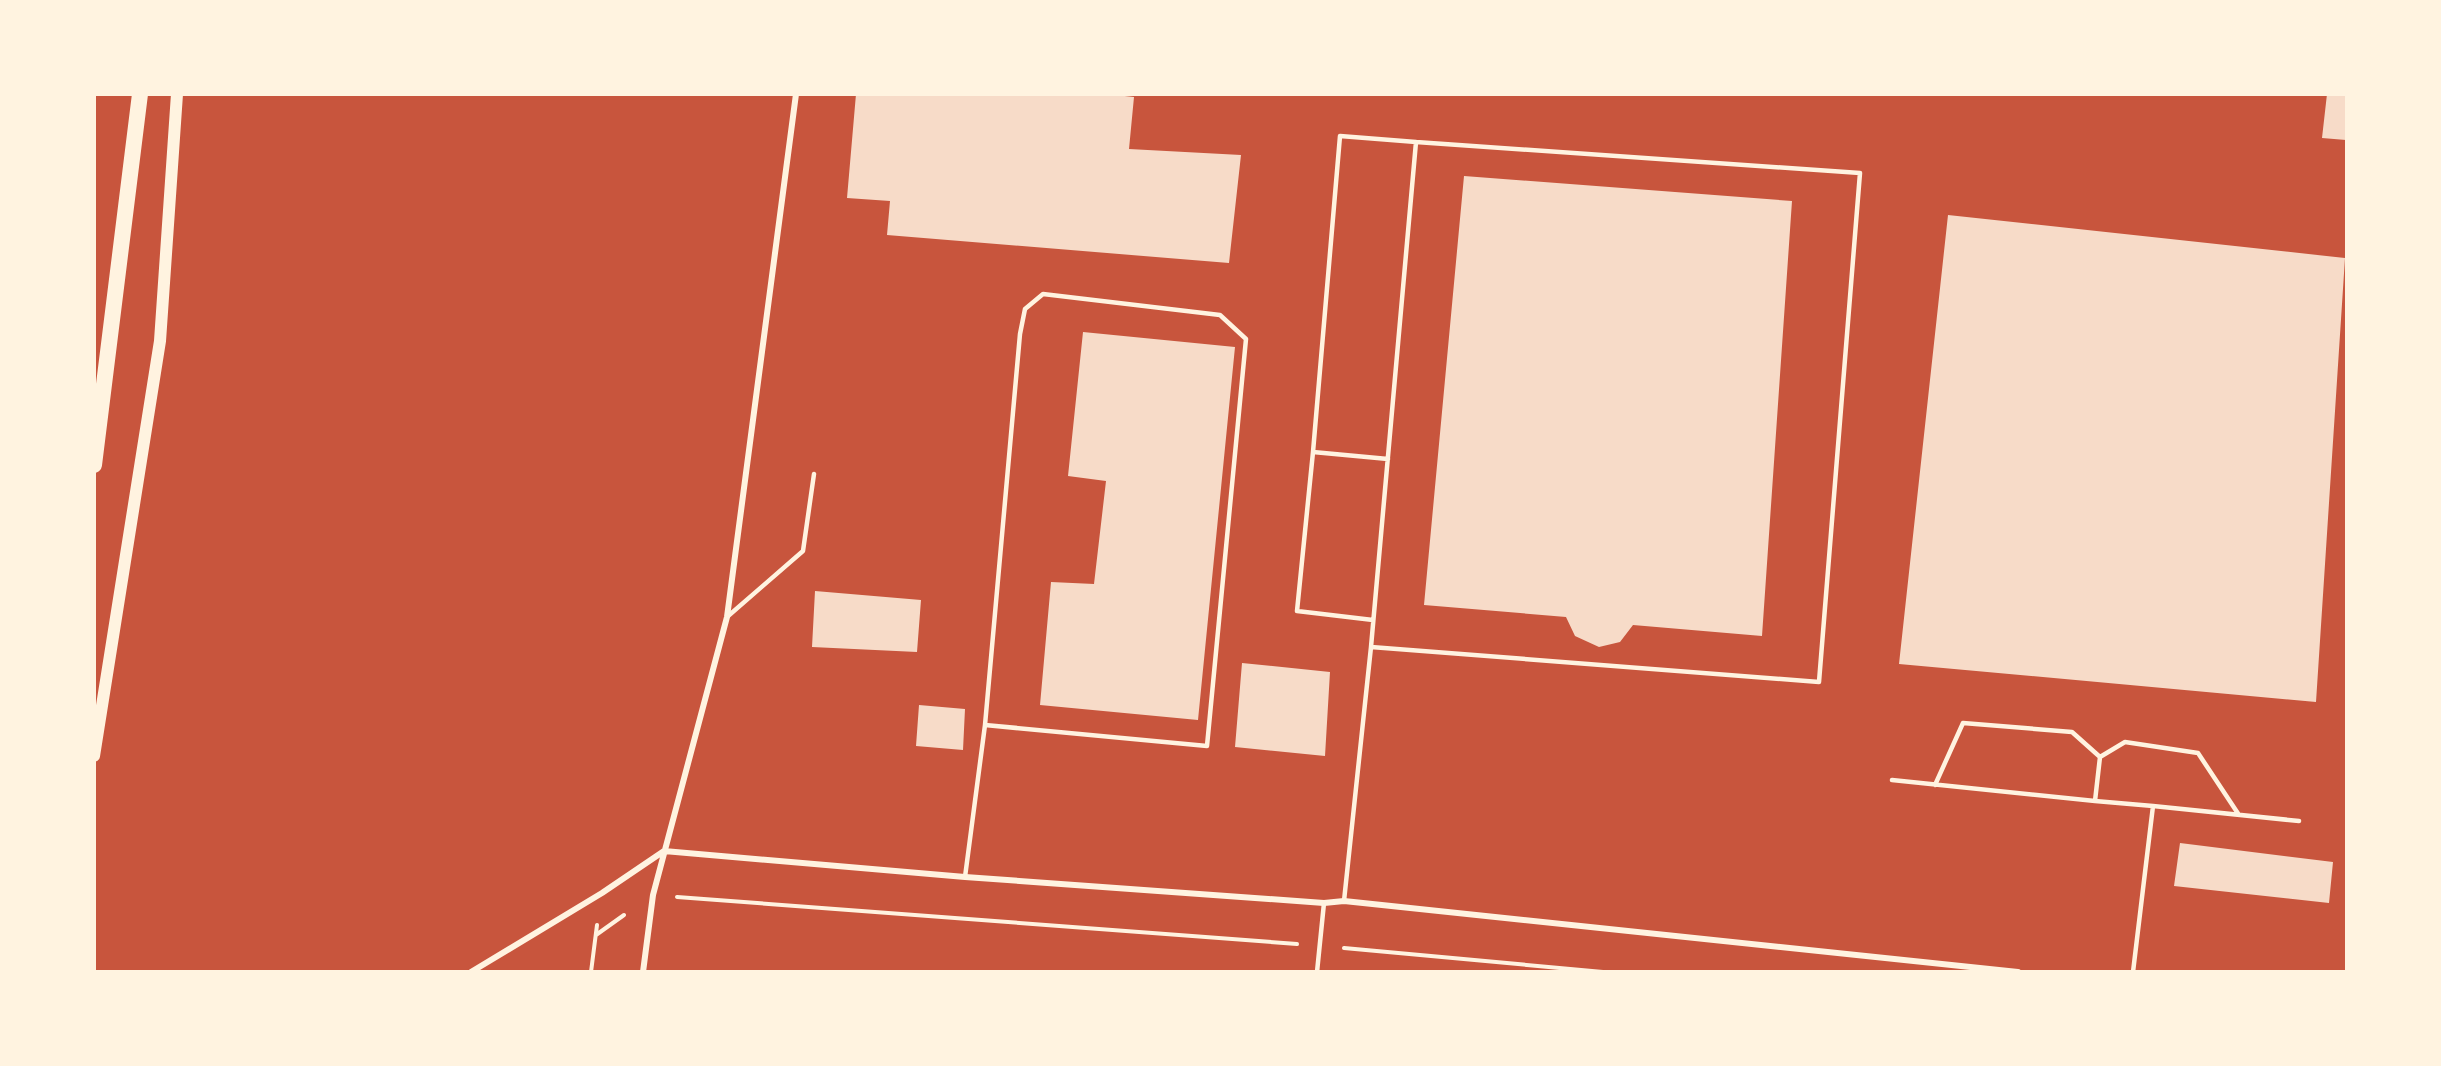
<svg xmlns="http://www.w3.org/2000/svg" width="2441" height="1066" font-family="'Times New Roman',serif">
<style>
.building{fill:#f7dbc8}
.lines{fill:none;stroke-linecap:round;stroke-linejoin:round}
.path{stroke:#fff3e0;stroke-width:4}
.service{stroke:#fff3e0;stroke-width:4.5}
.minor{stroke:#fff3e0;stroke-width:6}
.secondary{stroke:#fff3e0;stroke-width:12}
.trunk{stroke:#fff3e0;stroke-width:16}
</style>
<rect width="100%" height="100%" fill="#c8553d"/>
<!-- building -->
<path class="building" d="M856,94H1106L1134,97L1129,149L1241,155L1229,263L887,235L890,201L847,198Z
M2327,94H2346V140L2322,138Z
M1464,176L1792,201L1762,636L1633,625L1620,642L1599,647L1575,636L1566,617L1424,605Z
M1948,215L2345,258L2316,702L1899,664Z
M1083,332L1235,347L1198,720L1040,705L1051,582L1094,584L1106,481L1068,476Z
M815,591L921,600L917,652L812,647Z
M1242,663L1330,672L1325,756L1235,747Z
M919,705L965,709L963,750L916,746Z
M2180,843L2333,862L2329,903L2174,886Z"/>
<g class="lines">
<!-- path -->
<path class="path" d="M677,897L1297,944
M596,935L624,915
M1344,948L1603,972
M591,972L597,925"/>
<!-- service -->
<path class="service" d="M1313,452L1340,136L1416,142
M727,617L803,551L814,474
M1373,620L1297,611L1313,452L1388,459
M1892,780L2095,801
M1935,785L1963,723L2072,732L2100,757
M2153,806L2095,801L2100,757L2125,742L2198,753L2239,815
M965,877L985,725L1020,334L1025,309L1043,294L1220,315L1246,339L1207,746L985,725
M1344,901L1371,647L1819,682L1860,173L1416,142L1371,647
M1317,972L1324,903
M2133,972L2153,806L2299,821"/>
<!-- minor -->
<path class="minor" d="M471,972L602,893L664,851L965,877L1324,903L1344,901L2018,972
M643,972L653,895L727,617L796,94"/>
<!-- secondary -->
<path class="secondary" d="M94,756L160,341L177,94"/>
<!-- trunk -->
<path class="trunk" d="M94,465L140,94"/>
</g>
<!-- border -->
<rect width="2441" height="1066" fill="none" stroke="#fff3e0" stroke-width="192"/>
</svg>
